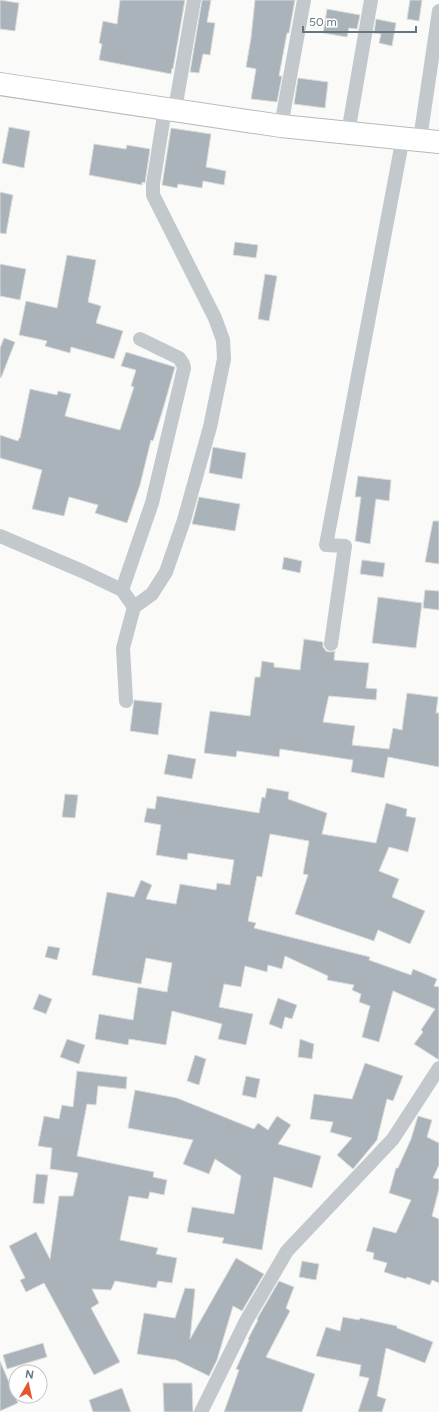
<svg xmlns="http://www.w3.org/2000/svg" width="439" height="1412" font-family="Figtree,sans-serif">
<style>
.building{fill:#aab3b9;stroke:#dcdcda}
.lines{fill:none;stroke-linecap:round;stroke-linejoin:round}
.primary-casing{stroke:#b5babe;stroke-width:24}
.minor{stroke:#c3c8cc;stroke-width:14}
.primary{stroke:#fff;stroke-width:22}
</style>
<rect width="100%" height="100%" fill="#fafaf8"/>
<!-- building -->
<path class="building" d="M0,0L19,3L15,31L0,29Z
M120,0H185L173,69L172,68L171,74L99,60L102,44L99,43L103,21L117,24Z
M202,0H211L207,22L215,23L210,55L203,54L199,73L190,72Z
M255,0H295L289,33H287L279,76H282L277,102L251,99L256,69L246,67L251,38Z
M410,0H422L419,21L407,19Z
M327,9L360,15L357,29L349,28L347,37L323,33Z
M376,19L396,23L392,46L379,43L381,34L374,33Z
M298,78L328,82L325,108L294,104Z
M9,127L30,131L24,168L2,163Z
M171,128L211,134L206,167L226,171L224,185L203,181L202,188L178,184L177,188L162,185Z
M94,144L126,149L127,145L150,149L145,183L142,182V185L89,175Z
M0,192L13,195L6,234L0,233Z
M235,242L258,245L256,258L233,255Z
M67,255L96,260L88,302L101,306L96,323L123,331L114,359L71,347L70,353L45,346L47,341L19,335L26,301L57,308Z
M0,264L26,269L20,300L0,296Z
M265,274L277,276L269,321L258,319Z
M4,338L15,342L1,378L0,377V348Z
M126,352L175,367L163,409L153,441L151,440L140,485L127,523L95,513L98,505L69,497L64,516L32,509L42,470L0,458V435L18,441L19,438H20L30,389L57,395L58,391L71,394L65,416L120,430L134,387L131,386L136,370L121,366Z
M213,447L246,453L242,479L209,473Z
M358,476L391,480L389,501L376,499L370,544L355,541L361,497H355Z
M199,497L240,504L235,531L192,524Z
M433,521H439V564L425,562Z
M284,557L302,561L300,573L282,569Z
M362,560L385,563L383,577L360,574Z
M425,590L439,591V610L423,608Z
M378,597L422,603L416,648L372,643Z
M304,639L323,642V647L326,651L330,652L335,651L334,660L369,663L366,688L377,689L376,700L329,696L328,699L323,722L355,726L352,745L389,749L393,728L402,730L407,693L438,697L436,713H439V767L388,757L384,778L351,772L353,760L280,749L279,757L237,751L236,757L204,753L210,711L250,716L255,677H260L262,661L274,663V667L300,670Z
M134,700L162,703L158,735L130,731Z
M168,754L196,759L192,779L164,774Z
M267,788L289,792L288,799L327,813L322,834L376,843L386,803L407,809L406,816L416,818L408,852L389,847L379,871L399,879L392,897L425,911L410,944L378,930L374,941L295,914L308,875L303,874L309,841L270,834L262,877L257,876L248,921L256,923L254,928L370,957L369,960L411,975L413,969L437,979L434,986L439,987V1060L414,1044L423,1032L421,1030L435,1009L393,991L379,1042L362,1037L370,1006L359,1002L361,994L352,990L354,985L327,980L328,976L285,956L282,969L268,965L267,972L245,966L241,987L224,984L219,1007L253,1014L246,1045L218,1039L222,1024L172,1011L166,1045L129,1039L128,1045L95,1039L99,1014L133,1020L138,987L167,992L172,963L146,958L141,984L92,975L107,892L134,897L141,880L152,885L146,899L176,904L180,884L216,890L217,883L230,885L234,860L188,853L187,860L156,855L161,825L144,822L147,808L155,809L157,796L259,813L262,797L265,798Z
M65,794L78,795L75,818L62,817Z
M48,946L60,948L57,960L45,957Z
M39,994L52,999L46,1014L33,1009Z
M278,998L297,1005L292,1019L285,1017L282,1029L269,1024Z
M67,1039L85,1045L79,1064L60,1057Z
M300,1039L314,1044L312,1059L298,1057Z
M195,1055L206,1059L199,1085L187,1081Z
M365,1063L403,1076L393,1101L387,1099L377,1140L353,1169L337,1155L352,1138L330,1132L333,1122L310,1119L314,1094L352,1099Z
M77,1071L127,1077L126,1089L98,1086L96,1105L87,1104L77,1156L154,1172L153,1177L167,1180L164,1195L150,1192L148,1199L129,1196L120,1240L158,1248L156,1254L177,1258L172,1283L158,1281L156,1288L115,1281L111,1290L92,1289L99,1303L91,1308L120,1362L94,1375L44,1283L26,1292L20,1280L25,1278L9,1246L36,1232L50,1259L59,1196H73L78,1173L50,1169L52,1148L38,1146L44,1116L59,1119L62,1105L73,1107Z
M246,1076L260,1079L256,1098L242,1095Z
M135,1090L177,1098L254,1129L258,1123L268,1130L277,1116L291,1125L278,1144L321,1156L312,1188L274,1177L262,1250L222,1243L224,1238L187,1232L192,1207L234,1214L241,1176L215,1159L209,1174L183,1164L193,1140L128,1128Z
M418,1116L432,1120L427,1137L439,1143V1165L433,1178L439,1179V1189L432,1216L439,1219V1283L432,1280L430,1285L407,1277L406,1279L384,1272L387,1263L373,1259L374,1253L366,1251L373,1227L396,1233L411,1200L389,1193L396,1168H398L411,1139Z
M36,1174L48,1175L44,1204L33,1203Z
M236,1258L264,1274L242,1311L233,1306L217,1360L209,1376L176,1360L137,1354L144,1313L175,1318L185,1288L195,1289L190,1339Z
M302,1261L319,1264L316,1280L299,1277Z
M279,1281L294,1287L286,1308L290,1311L266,1357L315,1374L302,1412H224L239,1370L236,1369L249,1340L248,1339L258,1320L257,1319Z
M343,1317L359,1320L360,1318L397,1326V1328L433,1342L425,1363L386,1348L377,1396L386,1399L382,1412H358L369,1378L359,1376L361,1365L316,1356L326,1327L340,1331Z
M43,1343L47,1357L7,1369L3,1355Z
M0,1361L18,1403L0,1411Z
M163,1383H192L193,1412H164Z
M122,1388L131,1412H93L89,1400Z"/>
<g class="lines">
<!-- primary casing -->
<g class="primary-casing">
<path id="primary" d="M0,84L281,126L439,142"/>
</g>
<!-- minor -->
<path class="minor" d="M175,109L194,0
M281,126L304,0
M348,133L371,0
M420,139L439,11
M0,536L82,571L122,590L134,607L123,648L126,701
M122,590L152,503L184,368L183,364L179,358L140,339
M134,607L152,594L166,572L184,520L210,427L224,359L223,340L215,318L153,195V184L165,109
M331,644L345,546L326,545L403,137
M201,1412L246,1321L287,1251L393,1139L439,1068"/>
<!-- primary -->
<use href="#primary" class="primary"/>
</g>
<!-- north arrow -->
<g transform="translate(28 1384) rotate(9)"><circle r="19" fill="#ffffff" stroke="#c1c8cd"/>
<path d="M0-3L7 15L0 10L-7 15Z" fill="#e4572e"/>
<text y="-6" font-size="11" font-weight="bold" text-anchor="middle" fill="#657683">N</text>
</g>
<!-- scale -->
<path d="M303 26v6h113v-6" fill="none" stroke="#657683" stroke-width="2"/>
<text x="309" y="26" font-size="12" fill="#657683" stroke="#ffffff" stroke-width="3" paint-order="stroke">50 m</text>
</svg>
